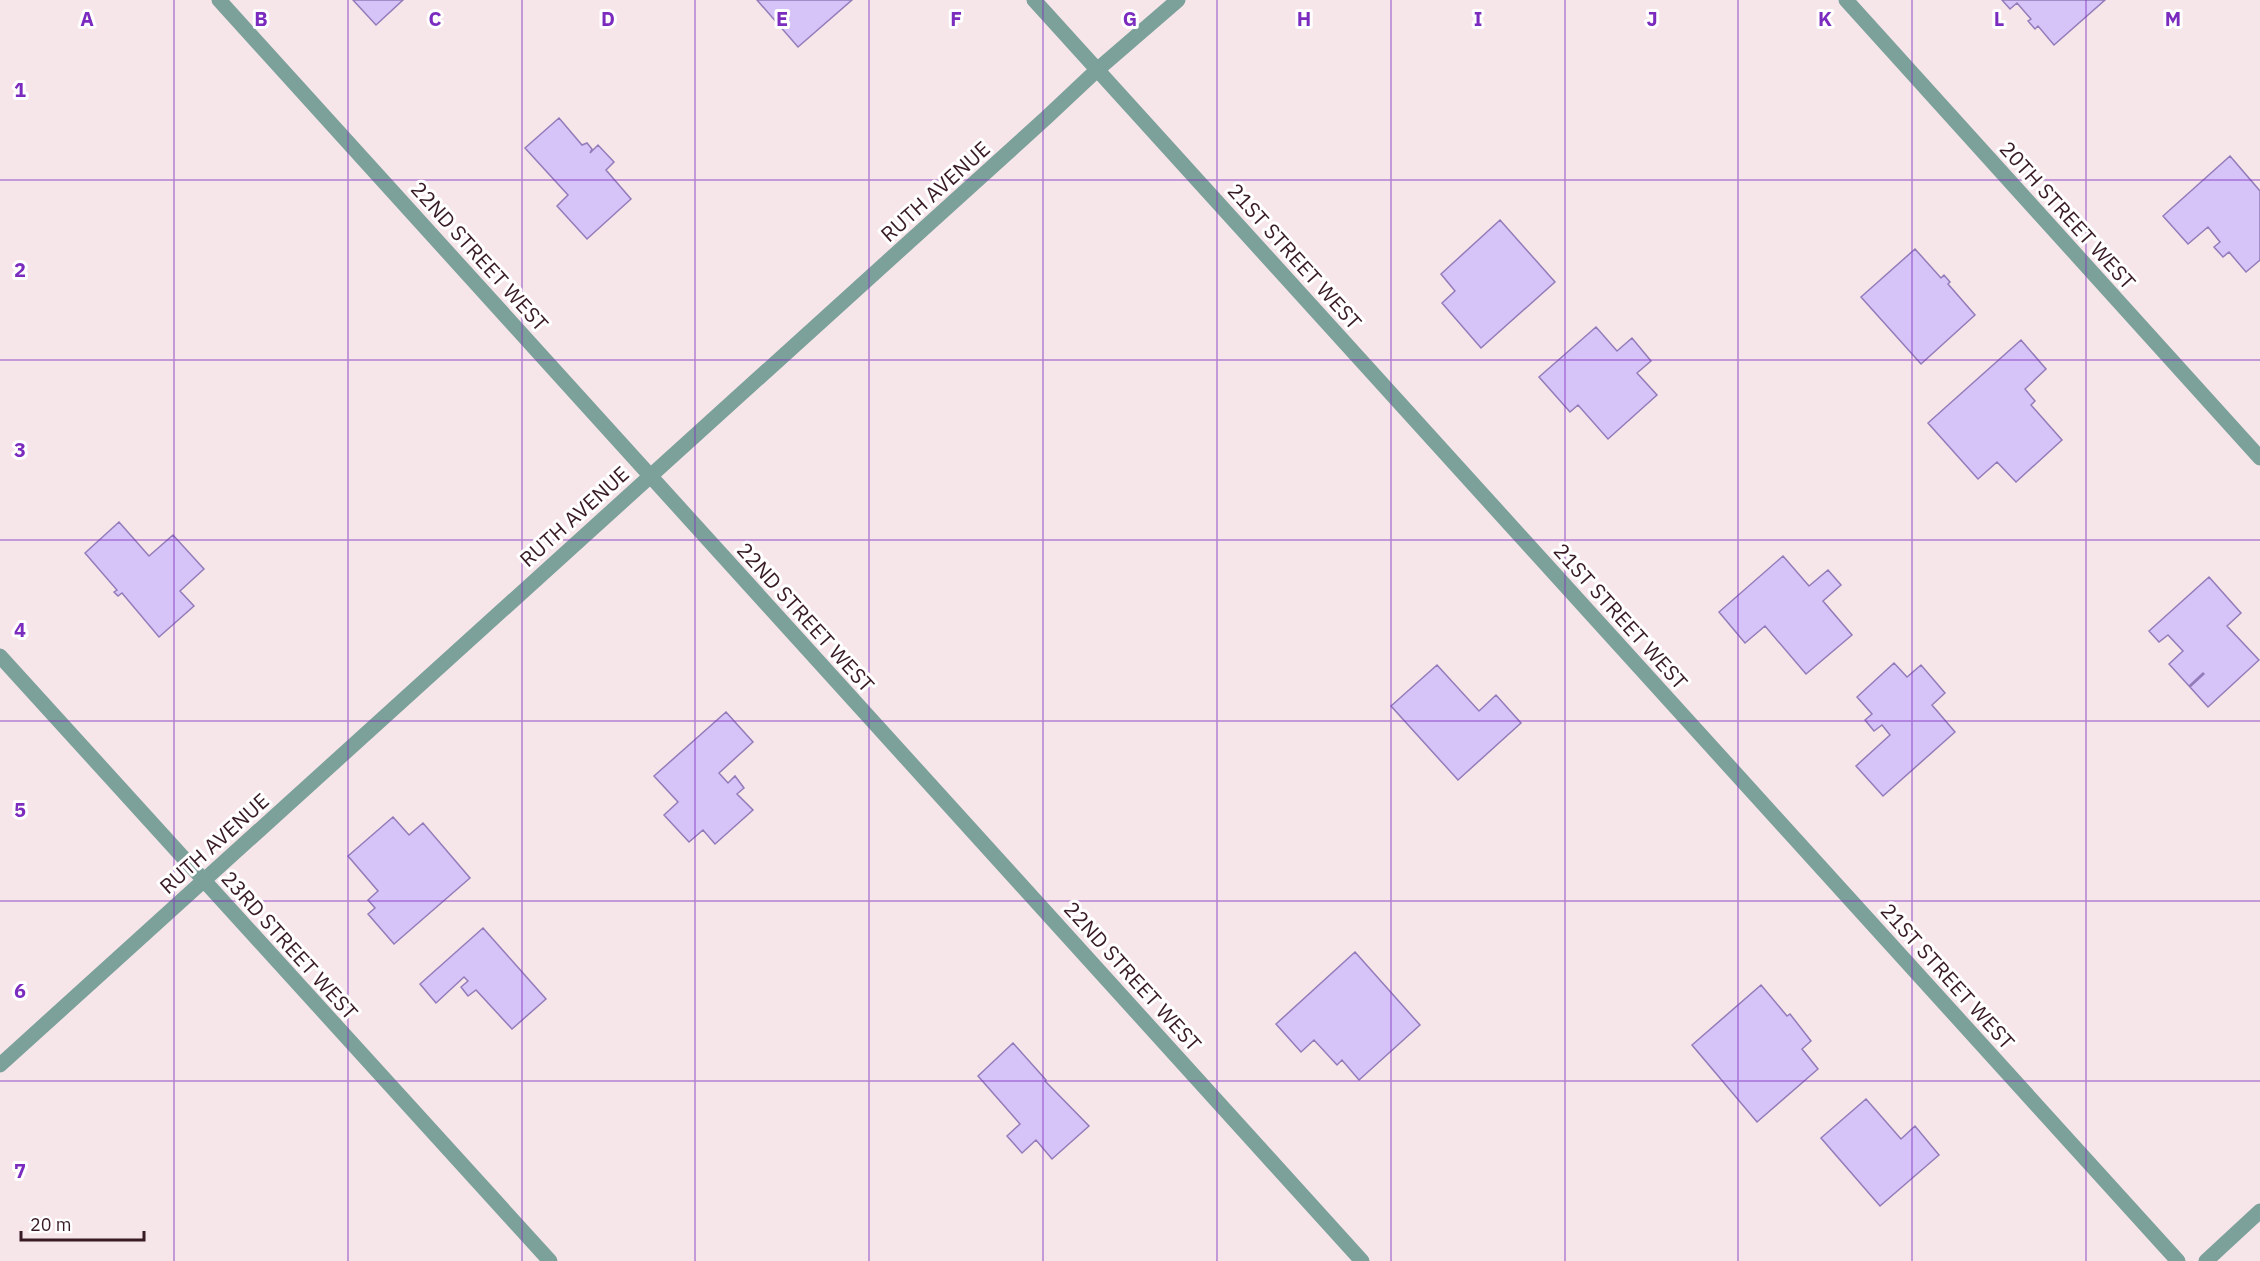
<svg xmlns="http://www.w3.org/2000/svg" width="2260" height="1261" font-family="'IBM Plex Sans',sans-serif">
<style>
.building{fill:#d6c3f7;stroke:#937cb9;stroke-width:1.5}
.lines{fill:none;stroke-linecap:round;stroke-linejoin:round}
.minor{stroke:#7ca19a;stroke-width:15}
.grid{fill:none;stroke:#7b2cbf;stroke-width:1.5;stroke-opacity:0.55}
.labels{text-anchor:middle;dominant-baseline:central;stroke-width:6;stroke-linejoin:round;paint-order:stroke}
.street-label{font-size:21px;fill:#381b24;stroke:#fff}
.grid-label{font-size:20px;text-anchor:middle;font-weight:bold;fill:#7b2cbf;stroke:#fff;stroke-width:6;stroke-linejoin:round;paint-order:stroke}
</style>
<rect width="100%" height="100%" fill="#f6e5e9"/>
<!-- building -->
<path class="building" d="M353,0H403L376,25Z
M757,0H852L798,47Z
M2002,0H2105L2054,45L2038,26L2035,29L2028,21L2031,19L2017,3L2010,9Z
M559,118L582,145L587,143L592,149L590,153L598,145L614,162L606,170L631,199L587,239L557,206L568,195L525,148Z
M2230,156L2260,191V260L2246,272L2229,252L2223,257L2214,247L2220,242L2208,227L2188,244L2163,216Z
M1500,220L1555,282L1481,348L1442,303L1455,291L1441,274Z
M1915,249L1941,278L1944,275L1950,282L1948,284L1975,315L1921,364L1861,297Z
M1596,327L1617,351L1632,338L1651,361L1637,373L1657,395L1608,439L1578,405L1570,412L1539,377Z
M2021,340L2046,369L2025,389L2035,401L2031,405L2062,440L2016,482L1997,462L1978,479L1928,423Z
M119,522L149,556L173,535L204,569L180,591L194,606L159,637L122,593L118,596L114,592L117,590L85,553Z
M1783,556L1809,586L1828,570L1841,585L1823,601L1852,635L1806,674L1765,626L1745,643L1719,612Z
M2209,577L2241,613L2227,626L2259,660L2208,707L2190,687L2204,674L2203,673L2189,686L2169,664L2183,651L2168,635L2159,642L2149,631Z
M1894,663L1907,677L1921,665L1945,693L1932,705L1955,732L1883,796L1856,766L1890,735L1882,725L1874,731L1865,720L1872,714L1857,697Z
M1437,665L1479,711L1496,695L1521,723L1458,780L1391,706Z
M726,712L753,742L719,773L728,783L735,776L744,788L737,794L753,810L715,844L703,830L689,842L664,815L678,802L654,776Z
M393,817L409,835L423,823L470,878L394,944L368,914L375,908L368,900L378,891L348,856Z
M483,928L546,999L512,1029L476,990L468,996L461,987L468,981L464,977L436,1003L420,984Z
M1355,952L1420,1025L1359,1080L1342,1060L1337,1065L1314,1040L1301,1052L1276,1024Z
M1761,985L1787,1016L1790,1014L1811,1041L1802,1049L1818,1069L1757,1122L1692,1045Z
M1013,1043L1046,1080L1045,1081L1089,1126L1052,1159L1036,1140L1022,1153L1007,1136L1020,1124L978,1076Z
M1866,1099L1901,1139L1915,1126L1939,1155L1880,1206L1821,1138Z"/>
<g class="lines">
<!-- minor -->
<path class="minor" d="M219,0L1362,1261
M1034,0L2178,1261
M1846,0L2260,458
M0,656L550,1261
M0,1065L1047,117L1097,70L1178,0
M2206,1261L2260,1211"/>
</g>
<!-- grid -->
<path class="grid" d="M174,0V1261M348,0V1261M522,0V1261M695,0V1261M869,0V1261M1043,0V1261M1217,0V1261M1391,0V1261M1565,0V1261M1738,0V1261M1912,0V1261M2086,0V1261M0,180H2260M0,360H2260M0,540H2260M0,721H2260M0,901H2260M0,1081H2260"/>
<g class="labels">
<!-- street labels -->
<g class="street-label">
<text transform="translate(935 191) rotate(-42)">RUTH AVENUE</text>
<text transform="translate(2068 215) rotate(48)">20TH STREET WEST</text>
<text transform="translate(480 256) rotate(48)">22ND STREET WEST</text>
<text transform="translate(1295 256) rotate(48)">21ST STREET WEST</text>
<text transform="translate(574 516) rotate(-42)">RUTH AVENUE</text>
<text transform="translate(1621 616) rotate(48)">21ST STREET WEST</text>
<text transform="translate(806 617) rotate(48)">22ND STREET WEST</text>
<text transform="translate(214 843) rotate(-42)">RUTH AVENUE</text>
<text transform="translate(290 945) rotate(48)">23RD STREET WEST</text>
<text transform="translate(1133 976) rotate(48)">22ND STREET WEST</text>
<text transform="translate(1948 976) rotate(48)">21ST STREET WEST</text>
</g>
</g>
<g class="grid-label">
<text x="87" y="26">A</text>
<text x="261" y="26">B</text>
<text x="435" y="26">C</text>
<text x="608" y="26">D</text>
<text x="782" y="26">E</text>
<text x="956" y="26">F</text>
<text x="1130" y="26">G</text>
<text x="1304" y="26">H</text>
<text x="1478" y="26">I</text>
<text x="1652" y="26">J</text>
<text x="1825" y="26">K</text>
<text x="1999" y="26">L</text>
<text x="2173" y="26">M</text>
<text x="20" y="97">1</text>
<text x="20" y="277">2</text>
<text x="20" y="457">3</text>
<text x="20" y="637">4</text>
<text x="20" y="817">5</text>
<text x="20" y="998">6</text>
<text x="20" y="1178">7</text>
</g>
<!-- scale -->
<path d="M21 1231v9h123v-9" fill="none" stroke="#381b24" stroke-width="3"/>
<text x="30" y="1231" font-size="18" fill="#381b24" stroke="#ffffff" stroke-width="4.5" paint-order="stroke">20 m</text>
</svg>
